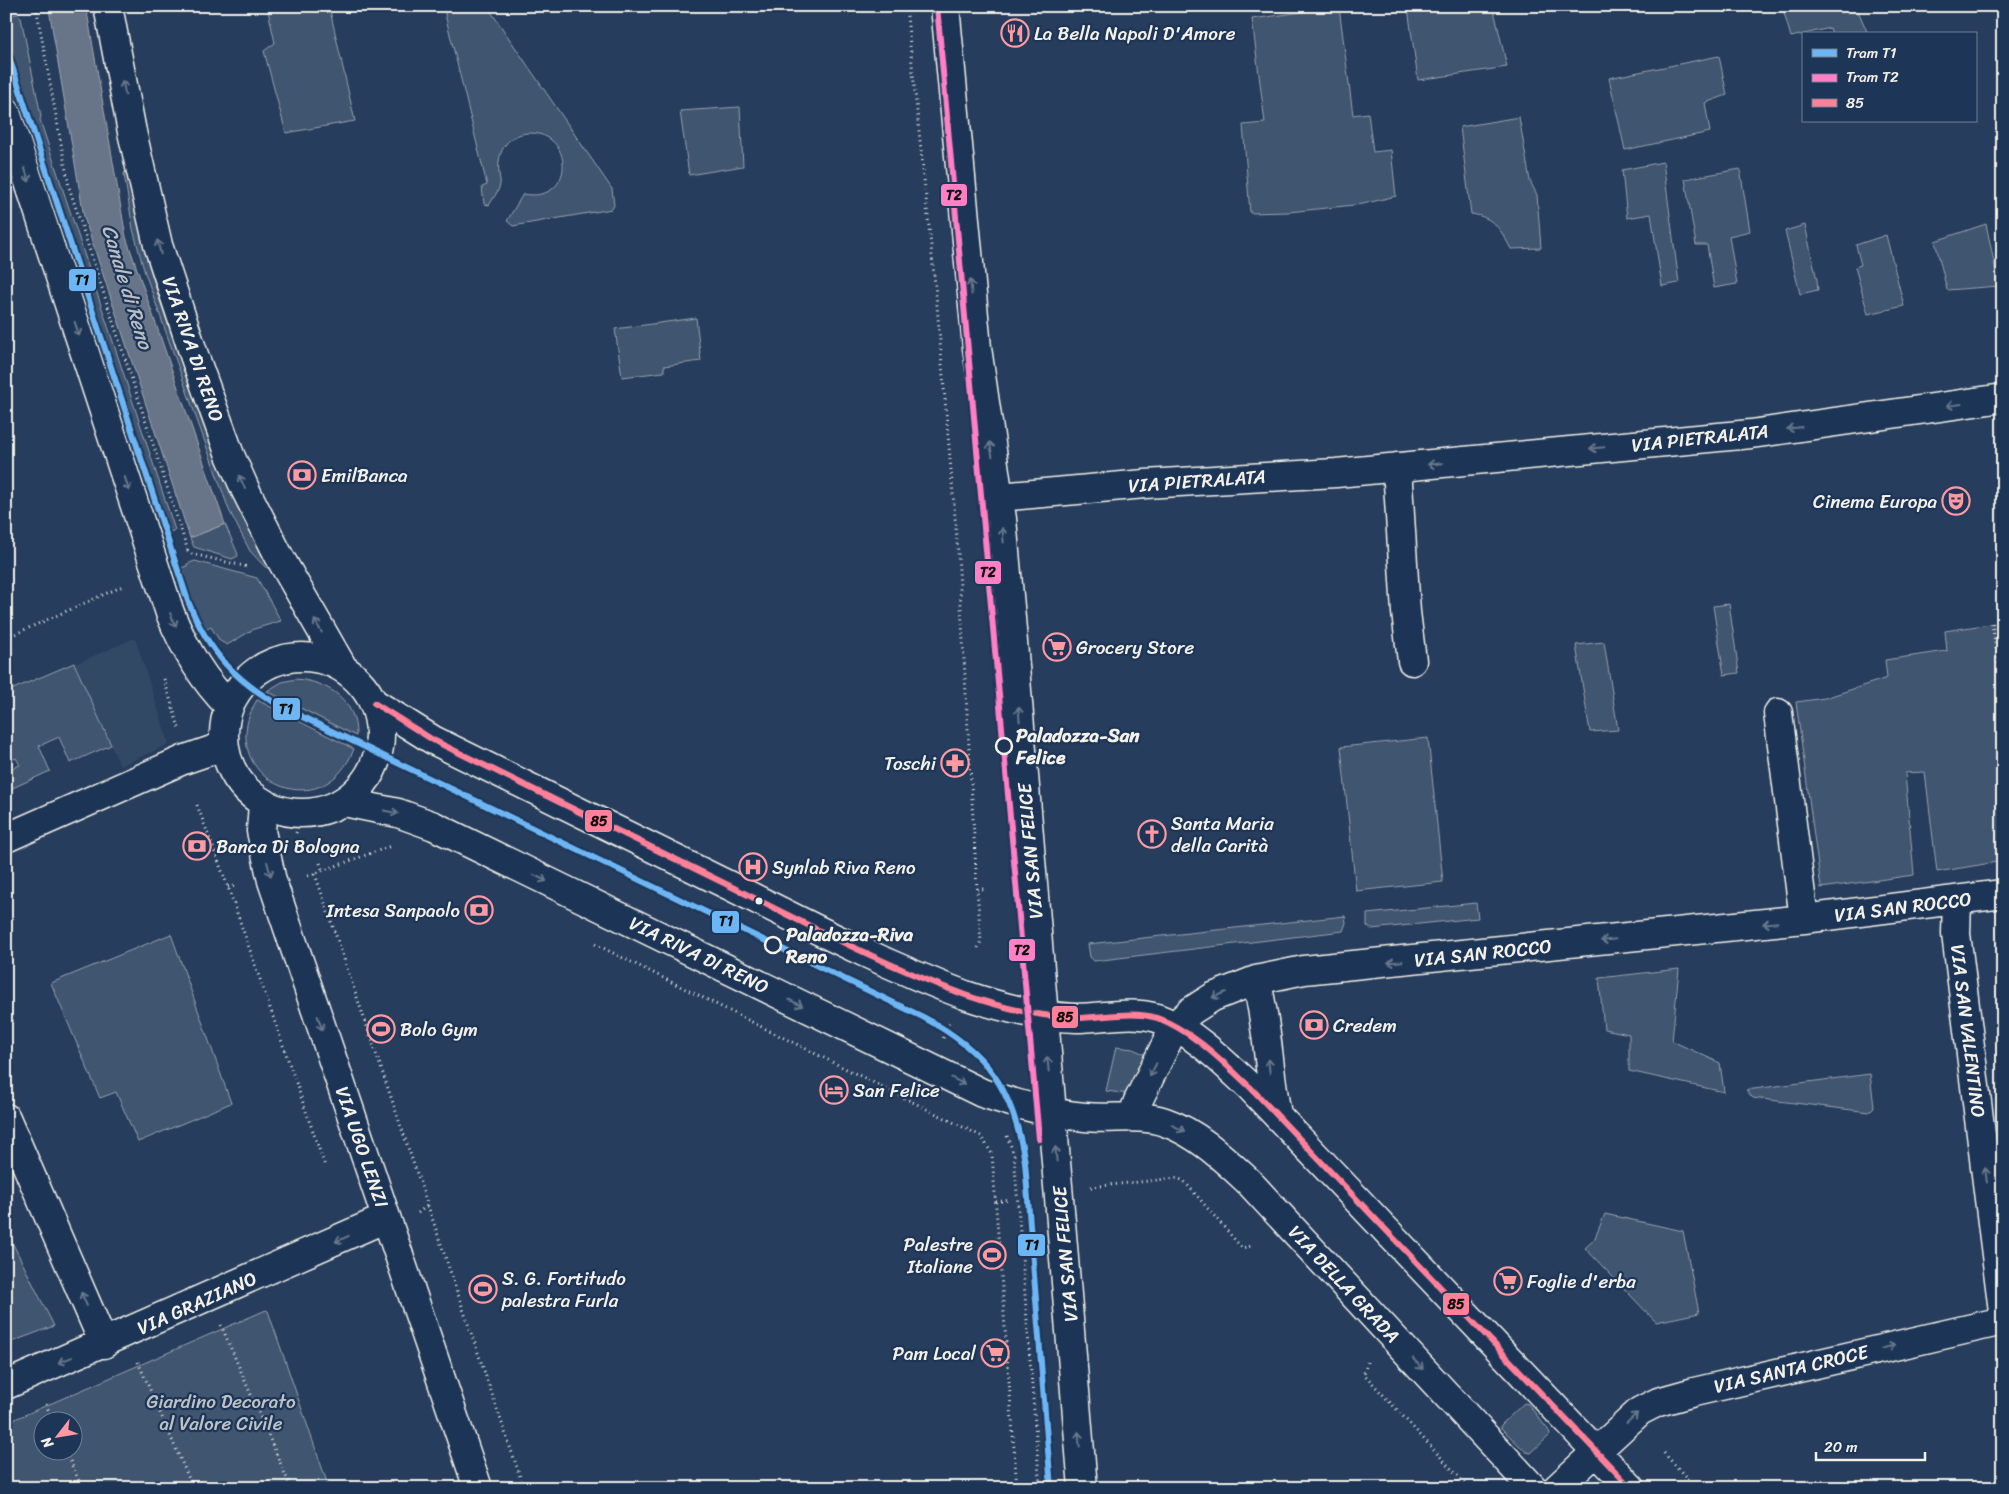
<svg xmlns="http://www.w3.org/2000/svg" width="2009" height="1494" font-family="Sriracha,sans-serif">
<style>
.built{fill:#334966}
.green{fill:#40546f;stroke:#9aa2ac;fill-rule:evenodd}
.water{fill:#677588;stroke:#9fa7ae}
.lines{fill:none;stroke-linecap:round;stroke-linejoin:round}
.minor-casing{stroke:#f4f1e8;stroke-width:31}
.path{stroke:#f4f1e8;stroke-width:3;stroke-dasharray:1 4;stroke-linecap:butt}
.minor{stroke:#1d3557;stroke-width:28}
.bus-1-casing{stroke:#1d3557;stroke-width:10}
.bus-1{stroke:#ff8098;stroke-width:6}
.tram-1-casing{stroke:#1d3557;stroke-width:10}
.tram-2-casing{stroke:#1d3557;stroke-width:10}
.tram-1{stroke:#6db6f5;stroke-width:6}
.tram-2{stroke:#ff80c5;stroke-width:6}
.oneway{stroke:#68778a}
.stop-dot{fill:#1d3557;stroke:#f4f1e8;stroke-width:2.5}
.bus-dot{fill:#f4f1e8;stroke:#1d3557;stroke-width:2}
.labels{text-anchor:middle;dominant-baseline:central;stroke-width:4.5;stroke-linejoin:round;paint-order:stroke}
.poi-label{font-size:19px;fill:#f4f1e8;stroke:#1d3557;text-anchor:start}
.street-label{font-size:19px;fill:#f4f1e8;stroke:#1d3557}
.stop-label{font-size:19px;font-weight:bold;fill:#f4f1e8;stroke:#1d3557;text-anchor:start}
.park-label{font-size:19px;fill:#bec2c4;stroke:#1d3557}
.water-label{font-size:20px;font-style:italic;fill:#bcbfc2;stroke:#1d3557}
.line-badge{stroke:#1d3557;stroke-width:2}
.pale-badge-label{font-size:14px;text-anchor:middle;font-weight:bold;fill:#111}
</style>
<rect width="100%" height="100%" fill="#263d5d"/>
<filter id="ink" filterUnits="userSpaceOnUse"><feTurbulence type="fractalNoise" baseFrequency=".02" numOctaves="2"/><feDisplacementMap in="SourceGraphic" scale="10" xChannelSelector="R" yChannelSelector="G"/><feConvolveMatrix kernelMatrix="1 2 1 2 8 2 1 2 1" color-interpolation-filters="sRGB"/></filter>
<g filter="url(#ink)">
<!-- built -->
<path class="built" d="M135,638L169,744L120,766L75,664Z
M267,691L356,736L354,749L257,700Z"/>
<!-- green -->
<path class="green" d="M267,6H329L355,121L286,133L264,51L275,43Z
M443,6H487L612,189L614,205L612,209L513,226L507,221L523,194C576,204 575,132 529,133C521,133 511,137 506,144C499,152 498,164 499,173C499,177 501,181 500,185C498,192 493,199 489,205L484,204L482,187L487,185Z
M1423,6H1493L1507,67L1418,80L1408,8Z
M1782,6H1856L1868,34H1832L1830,28L1791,37Z
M1339,7L1353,115L1368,113L1373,152L1391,150L1396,196L1363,204L1289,212L1250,213L1243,125L1265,123L1252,19Z
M16,14H18L21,18L41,116L40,120L175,530L158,537L6,76V20L7,17Z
M1719,56L1727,95L1705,103L1710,132L1625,150L1609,78Z
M740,107L743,166L689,175L680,111Z
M1519,117L1530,181L1537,195L1541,248L1511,249C1501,230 1494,217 1471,214L1460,127Z
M1663,162L1679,283L1662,286L1651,214L1627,218L1622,170Z
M1740,169L1750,231L1729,236L1737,284L1714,288L1707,245H1696L1685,179Z
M126,170L145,252L160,301L202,421L220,466L271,569L265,567L250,551L229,510L144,270L133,229L124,174Z
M1986,224L1999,286L1947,290L1935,241Z
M1805,225L1817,280L1818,290L1800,294L1785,231Z
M1886,235L1904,306L1868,314L1855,267L1861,265L1856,245Z
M696,318L701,361L664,366V372L622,377L615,329Z
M225,524L237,552L238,556L232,559L194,547L190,538Z
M195,561L257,578L281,621L254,629L227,645L220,641L211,627L194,635L170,571L187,566V564Z
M1729,604L1739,673L1724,675L1713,606Z
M2003,622V861L1937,872L1925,772L1905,773L1914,875L1821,888L1796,702L1825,698L1887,678L1885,660L1947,651L1945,631Z
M1604,642L1618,730L1590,732L1576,645Z
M74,663L111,745L70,763L59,737L39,746L50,771L6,791V771L20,765L16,758L6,762V692Z
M296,679C329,682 357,701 356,736L267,691L282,682Z
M257,700L354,749C321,832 211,775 257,700Z
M1428,738L1443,882L1356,891L1341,747Z
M1476,903L1478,918L1371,929L1367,926V914Z
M1345,916L1346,923L1343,931L1094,961L1090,957L1088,944Z
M171,934L231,1103L138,1142L116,1092L100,1098L51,983Z
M1679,969L1672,1041L1720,1063L1724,1092L1629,1071V1034L1604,1029L1599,978Z
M1116,1047L1133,1049L1144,1054L1129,1094L1106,1091Z
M1870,1074L1874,1107L1869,1112L1753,1098L1746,1090Z
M1605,1214L1683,1231L1699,1313L1656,1322L1585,1248L1594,1240Z
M6,1230L54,1326L6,1344Z
M266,1310L268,1311L329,1488H6V1423ZM42,1422H72V1452H42Z
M1524,1403L1528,1404L1549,1431L1550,1435L1531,1453L1526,1452L1501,1428V1425Z"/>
<!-- water -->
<path class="water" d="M65,6H86L126,237L225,524L190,538L84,217L49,9Z"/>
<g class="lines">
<!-- minor casing -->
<g class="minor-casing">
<path id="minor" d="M108,6L132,132L158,245L194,355L230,455L246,491L279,556L343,668
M945,6L977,348L1002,519L1011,618L1083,1488
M6,112L170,613C184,648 202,679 229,706
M1397,467L1406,612L1412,661
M998,497L1145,484L1336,473L1751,434L2003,398
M224 735a78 78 0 1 1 156 0a78 78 0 1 1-156 0Z
M374,703L433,740C532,789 632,837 730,886C808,925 884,965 965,995C1000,1007 1039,1017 1076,1018C1102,1018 1132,1010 1157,1018C1192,1030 1225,1064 1251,1088L1631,1488
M1778,713L1804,919
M344,802L398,813L434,826L982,1093C1016,1104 1050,1114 1085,1117C1112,1120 1139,1113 1165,1122C1197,1133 1223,1158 1248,1181L1533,1488
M263,804L261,831L272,881L478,1488
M6,838L183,760L224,746
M1957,900L1956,934L2003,1311
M1256,980C1268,1024 1268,1070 1277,1114
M1132,1117L1138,1101L1175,1026L1191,1011L1213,997L1256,980L1304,970L1804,919L2003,894
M6,1118L104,1344
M6,1385L386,1218
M1557,1488L1640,1411L1658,1402L1694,1392L2003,1321"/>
</g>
<!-- path -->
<path class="path" d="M36,6L69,187L188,551
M906,6L936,294L958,552L977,889
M187,551L192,554L248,567
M1992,623L2003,695
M6,638L123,586
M164,679L179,728
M197,805L228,887L325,1166
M296,833L303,814
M320,863L323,871
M315,874L524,1488
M308,876L391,846
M228,887L237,886
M595,944L981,1136L992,1154L1017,1488
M978,948L981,941L977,889H987
M943,1038L950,1023
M1007,1136L1014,1154L1040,1488
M1091,1187L1177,1178L1184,1181L1242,1248L1252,1246
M996,1202L1010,1200
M418,1213L428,1205
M221,1325L291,1488
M138,1362L193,1488
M1367,1362L1364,1374L1469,1488
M46,1404L53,1422
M66,1452L82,1488
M1664,1453L1696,1488"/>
<!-- minor -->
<use href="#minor" class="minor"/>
<!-- bus-1 casing -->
<g class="bus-1-casing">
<path id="bus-1" d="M374,703L433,740C532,789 632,837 730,886C808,925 884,965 965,995C1000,1007 1039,1017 1076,1018C1102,1018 1132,1010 1157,1018C1192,1030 1225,1064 1251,1088L1631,1488"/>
</g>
<!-- bus-1 -->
<use href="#bus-1" class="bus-1"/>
<!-- tram-1 casing -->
<g class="tram-1-casing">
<path id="tram-1" d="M6,48L188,601C209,653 235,681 284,708L923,1017C988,1052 1013,1089 1025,1162L1051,1488"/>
</g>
<!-- tram-2 casing -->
<g class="tram-2-casing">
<path id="tram-2" d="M937,6L1039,1139"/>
</g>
<!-- tram-1 -->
<use href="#tram-1" class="tram-1"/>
<!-- tram-2 -->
<use href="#tram-2" class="tram-2"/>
</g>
<!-- one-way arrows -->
<defs><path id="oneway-shaft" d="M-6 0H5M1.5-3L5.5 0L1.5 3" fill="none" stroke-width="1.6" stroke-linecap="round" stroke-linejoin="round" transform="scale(1.25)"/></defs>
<g class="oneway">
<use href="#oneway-shaft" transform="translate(124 88) rotate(-101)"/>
<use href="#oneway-shaft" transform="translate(27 175) rotate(72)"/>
<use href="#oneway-shaft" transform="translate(159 247) rotate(-104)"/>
<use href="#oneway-shaft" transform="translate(971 287) rotate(-95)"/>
<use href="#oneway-shaft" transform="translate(77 329) rotate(72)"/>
<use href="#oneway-shaft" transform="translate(1954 405) rotate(172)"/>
<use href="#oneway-shaft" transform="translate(1794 428) rotate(172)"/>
<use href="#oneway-shaft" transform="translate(1597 448) rotate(175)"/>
<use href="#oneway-shaft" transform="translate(991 449) rotate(-100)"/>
<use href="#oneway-shaft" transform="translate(1435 464) rotate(175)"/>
<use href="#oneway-shaft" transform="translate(242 482) rotate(-114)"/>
<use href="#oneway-shaft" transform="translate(127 484) rotate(72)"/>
<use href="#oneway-shaft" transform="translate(1003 535) rotate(-95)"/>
<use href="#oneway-shaft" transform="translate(173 620) rotate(68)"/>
<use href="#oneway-shaft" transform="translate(318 626) rotate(-120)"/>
<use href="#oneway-shaft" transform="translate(1019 714) rotate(-95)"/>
<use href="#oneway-shaft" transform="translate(391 812) rotate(12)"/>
<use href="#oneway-shaft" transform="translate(269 869) rotate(75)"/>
<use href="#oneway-shaft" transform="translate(540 878) rotate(26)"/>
<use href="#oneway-shaft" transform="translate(1770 923) rotate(174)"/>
<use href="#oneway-shaft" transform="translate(1608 940) rotate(174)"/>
<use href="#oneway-shaft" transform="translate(1395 962) rotate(175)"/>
<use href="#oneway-shaft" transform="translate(1219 995) rotate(158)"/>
<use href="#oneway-shaft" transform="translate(796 1003) rotate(26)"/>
<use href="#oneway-shaft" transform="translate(320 1023) rotate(71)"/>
<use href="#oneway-shaft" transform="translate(1048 1064) rotate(-95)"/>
<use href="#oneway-shaft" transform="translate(1269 1066) rotate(-96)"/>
<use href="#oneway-shaft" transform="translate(1153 1070) rotate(117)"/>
<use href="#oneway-shaft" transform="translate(958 1081) rotate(27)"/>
<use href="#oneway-shaft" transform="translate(1178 1128) rotate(27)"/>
<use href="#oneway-shaft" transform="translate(1056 1154) rotate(-95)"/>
<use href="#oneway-shaft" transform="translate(1986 1175) rotate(-97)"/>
<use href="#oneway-shaft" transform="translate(342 1239) rotate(156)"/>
<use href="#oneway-shaft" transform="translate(84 1299) rotate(-113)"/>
<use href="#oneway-shaft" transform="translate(1888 1347) rotate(-13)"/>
<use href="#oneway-shaft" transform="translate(65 1360) rotate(157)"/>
<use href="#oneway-shaft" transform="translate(1418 1364) rotate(47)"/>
<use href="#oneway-shaft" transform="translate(1632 1418) rotate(-43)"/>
<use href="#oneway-shaft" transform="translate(1079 1439) rotate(-95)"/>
</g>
</g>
<!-- icons -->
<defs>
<g id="restaurant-ring" transform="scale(1.4375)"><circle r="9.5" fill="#1d3557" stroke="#ff9aa2" stroke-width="1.5"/><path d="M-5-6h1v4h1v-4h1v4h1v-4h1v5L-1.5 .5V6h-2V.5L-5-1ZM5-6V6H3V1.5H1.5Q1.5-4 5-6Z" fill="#ff9aa2"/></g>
<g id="bank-ring" transform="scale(1.4375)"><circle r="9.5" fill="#1d3557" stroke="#ff9aa2" stroke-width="1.5"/><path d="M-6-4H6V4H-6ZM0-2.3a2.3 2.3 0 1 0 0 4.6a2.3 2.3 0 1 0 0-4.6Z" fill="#ff9aa2"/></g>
<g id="theatre-ring" transform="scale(1.4375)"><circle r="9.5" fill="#1d3557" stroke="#ff9aa2" stroke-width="1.5"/><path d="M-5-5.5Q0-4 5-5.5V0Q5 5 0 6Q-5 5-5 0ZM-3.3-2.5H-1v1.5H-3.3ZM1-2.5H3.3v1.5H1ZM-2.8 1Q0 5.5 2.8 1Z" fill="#ff9aa2"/></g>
<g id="supermarket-ring" transform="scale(1.4375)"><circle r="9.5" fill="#1d3557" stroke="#ff9aa2" stroke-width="1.5"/><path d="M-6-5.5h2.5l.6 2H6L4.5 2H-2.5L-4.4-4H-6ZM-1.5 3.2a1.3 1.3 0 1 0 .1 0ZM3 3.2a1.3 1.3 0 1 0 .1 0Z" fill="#ff9aa2"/></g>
<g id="pharmacy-ring" transform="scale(1.4375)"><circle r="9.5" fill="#1d3557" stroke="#ff9aa2" stroke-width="1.5"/><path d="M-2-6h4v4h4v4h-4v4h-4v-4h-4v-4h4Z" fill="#ff9aa2"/></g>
<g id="church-ring" transform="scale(1.4375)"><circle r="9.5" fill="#1d3557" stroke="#ff9aa2" stroke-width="1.5"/><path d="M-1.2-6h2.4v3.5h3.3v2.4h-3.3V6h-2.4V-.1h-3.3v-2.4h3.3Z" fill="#ff9aa2"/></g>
<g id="hospital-ring" transform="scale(1.4375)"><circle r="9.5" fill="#1d3557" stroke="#ff9aa2" stroke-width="1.5"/><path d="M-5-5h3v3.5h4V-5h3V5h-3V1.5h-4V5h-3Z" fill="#ff9aa2"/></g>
<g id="stadium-ring" transform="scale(1.4375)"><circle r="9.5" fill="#1d3557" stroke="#ff9aa2" stroke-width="1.5"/><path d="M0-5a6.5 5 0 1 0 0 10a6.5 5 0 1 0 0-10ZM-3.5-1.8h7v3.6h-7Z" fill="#ff9aa2"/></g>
<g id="hotel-ring" transform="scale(1.4375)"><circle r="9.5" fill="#1d3557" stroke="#ff9aa2" stroke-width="1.5"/><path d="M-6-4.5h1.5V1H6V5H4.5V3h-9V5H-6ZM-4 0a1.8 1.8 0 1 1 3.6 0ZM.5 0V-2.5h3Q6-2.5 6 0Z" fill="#ff9aa2"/></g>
</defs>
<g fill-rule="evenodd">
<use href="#restaurant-ring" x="1015" y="33"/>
<use href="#bank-ring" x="302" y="475"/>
<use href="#theatre-ring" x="1956" y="501"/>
<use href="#supermarket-ring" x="1057" y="647"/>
<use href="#pharmacy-ring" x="955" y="763"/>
<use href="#church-ring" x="1152" y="834"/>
<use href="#bank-ring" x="197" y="846"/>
<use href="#hospital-ring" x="753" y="867"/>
<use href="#bank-ring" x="479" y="910"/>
<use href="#bank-ring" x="1314" y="1025"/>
<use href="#stadium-ring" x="381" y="1029"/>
<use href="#hotel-ring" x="834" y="1090"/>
<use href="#stadium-ring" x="992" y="1255"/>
<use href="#supermarket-ring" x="1508" y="1281"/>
<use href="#stadium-ring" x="483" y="1289"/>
<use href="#supermarket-ring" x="995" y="1353"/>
</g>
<!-- markers -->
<g class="stop-dot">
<circle cx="1004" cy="746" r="8"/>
<circle cx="773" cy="945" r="8"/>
</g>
<circle class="bus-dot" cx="759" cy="901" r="4.5"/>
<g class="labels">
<!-- poi labels -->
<g class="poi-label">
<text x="1034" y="33">La Bella Napoli D'Amore</text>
<text x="321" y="475">EmilBanca</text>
<text x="1937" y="501" text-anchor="end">Cinema Europa</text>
<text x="1076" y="647">Grocery Store</text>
<text x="936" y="763" text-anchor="end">Toschi</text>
<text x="1171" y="823">Santa Maria<tspan x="1171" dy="22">della Carità</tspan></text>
<text x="216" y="846">Banca Di Bologna</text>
<text x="772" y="867">Synlab Riva Reno</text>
<text x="460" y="910" text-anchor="end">Intesa Sanpaolo</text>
<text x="1333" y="1025">Credem</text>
<text x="400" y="1029">Bolo Gym</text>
<text x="853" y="1090">San Felice</text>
<text x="973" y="1244" text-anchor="end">Palestre<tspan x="973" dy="22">Italiane</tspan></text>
<text x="502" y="1278">S. G. Fortitudo<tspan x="502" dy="22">palestra Furla</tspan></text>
<text x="1527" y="1281">Foglie d'erba</text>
<text x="976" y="1353" text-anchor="end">Pam Local</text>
</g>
<!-- street labels -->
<g class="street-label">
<text transform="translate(193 349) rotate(71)">VIA RIVA DI RENO</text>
<text transform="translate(1700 438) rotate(-6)">VIA PIETRALATA</text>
<text transform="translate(1197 481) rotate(-4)">VIA PIETRALATA</text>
<text transform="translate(1030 851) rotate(-95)">VIA SAN FELICE</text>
<text transform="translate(1903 907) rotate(-7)">VIA SAN ROCCO</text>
<text transform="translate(1483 953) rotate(-6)">VIA SAN ROCCO</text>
<text transform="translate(699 955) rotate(26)">VIA RIVA DI RENO</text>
<text transform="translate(1968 1031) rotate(83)">VIA SAN VALENTINO</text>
<text transform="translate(362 1147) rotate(71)">VIA UGO LENZI</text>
<text transform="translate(1065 1254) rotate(-95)">VIA SAN FELICE</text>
<text transform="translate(1344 1284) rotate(47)">VIA DELLA GRADA</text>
<text transform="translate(197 1303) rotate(-24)">VIA GRAZIANO</text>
<text transform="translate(1791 1369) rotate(-13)">VIA SANTA CROCE</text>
</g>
<!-- stop labels -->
<g class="stop-label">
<text x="1016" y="735">Paladozza-San<tspan x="1016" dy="22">Felice</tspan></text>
<text x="786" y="934">Paladozza-Riva<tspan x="786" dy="22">Reno</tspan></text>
</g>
<!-- park labels -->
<g class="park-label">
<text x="221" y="1401">Giardino Decorato<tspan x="221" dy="22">al Valore Civile</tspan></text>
</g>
<!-- water labels -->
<g class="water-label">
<text transform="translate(127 287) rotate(73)">Canale di Reno</text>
</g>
</g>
<g class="line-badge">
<rect x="940" y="183" width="28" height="24" rx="5" fill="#ff80c5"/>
<rect x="68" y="268" width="29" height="24" rx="5" fill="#6db6f5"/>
<rect x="974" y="560" width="28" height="25" rx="5" fill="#ff80c5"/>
<rect x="272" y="697" width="29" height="24" rx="5" fill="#6db6f5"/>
<rect x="584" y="809" width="29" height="24" rx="5" fill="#ff8098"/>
<rect x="711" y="910" width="29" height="24" rx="5" fill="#6db6f5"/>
<rect x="1008" y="938" width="28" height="24" rx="5" fill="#ff80c5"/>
<rect x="1051" y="1005" width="28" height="24" rx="5" fill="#ff8098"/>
<rect x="1017" y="1233" width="29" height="24" rx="5" fill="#6db6f5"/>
<rect x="1442" y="1292" width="28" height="24" rx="5" fill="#ff8098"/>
</g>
<g class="pale-badge-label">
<text x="954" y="200">T2</text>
<text x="82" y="285">T1</text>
<text x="988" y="577">T2</text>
<text x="286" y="714">T1</text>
<text x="599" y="826">85</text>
<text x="726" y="926">T1</text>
<text x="1022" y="955">T2</text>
<text x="1065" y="1022">85</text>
<text x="1032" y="1250">T1</text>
<text x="1456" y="1309">85</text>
</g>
<!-- margin -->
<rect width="2009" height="1494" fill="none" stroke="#1d3557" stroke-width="25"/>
<rect x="12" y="12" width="1984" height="1469" fill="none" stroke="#f4f1e8" stroke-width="2" filter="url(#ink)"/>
<!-- legend -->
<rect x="1802" y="32" width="175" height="90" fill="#1d3557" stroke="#738091"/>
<rect x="1812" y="49" width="25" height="8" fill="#6db6f5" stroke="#738091"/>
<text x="1846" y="58" font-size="15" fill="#f4f1e8">Tram T1</text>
<rect x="1812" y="74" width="25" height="8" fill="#ff80c5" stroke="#738091"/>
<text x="1846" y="82" font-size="15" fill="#f4f1e8">Tram T2</text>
<rect x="1812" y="99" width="25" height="8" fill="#ff8098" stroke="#738091"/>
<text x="1846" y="108" font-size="15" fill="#f4f1e8">85</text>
<!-- north arrow -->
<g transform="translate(58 1436) rotate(239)"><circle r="24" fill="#1d3557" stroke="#738091"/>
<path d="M0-4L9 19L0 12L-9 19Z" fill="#ff9aa2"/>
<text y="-8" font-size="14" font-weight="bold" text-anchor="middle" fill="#f4f1e8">N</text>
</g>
<!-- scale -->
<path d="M1816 1452v8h109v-8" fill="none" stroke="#f4f1e8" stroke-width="2.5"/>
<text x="1824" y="1452" font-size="15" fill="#f4f1e8" stroke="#1d3557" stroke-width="4" paint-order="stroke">20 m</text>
</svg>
